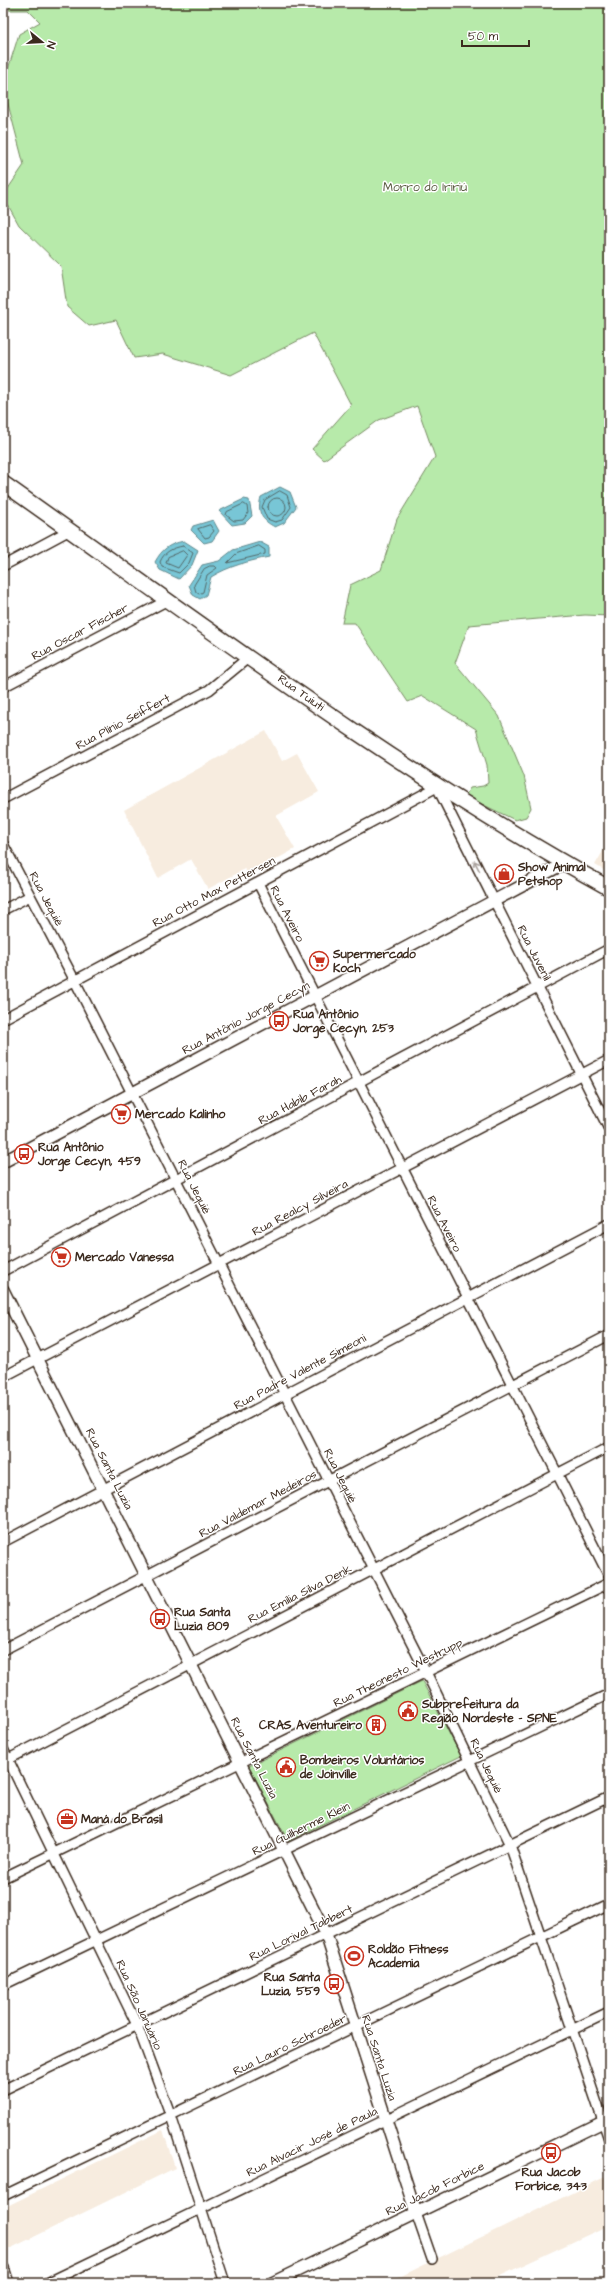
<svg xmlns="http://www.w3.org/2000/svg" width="612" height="2286" font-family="'Architects Daughter',sans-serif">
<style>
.built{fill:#f7ecdf}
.green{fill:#b7eaaa;stroke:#798a64}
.water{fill:#78c6d6;stroke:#60888c}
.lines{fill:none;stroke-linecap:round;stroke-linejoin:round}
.shore{stroke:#536868;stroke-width:1}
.minor-casing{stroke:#3b2a1e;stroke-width:12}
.tertiary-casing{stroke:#3b2a1e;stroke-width:14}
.primary-casing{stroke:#3b2a1e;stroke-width:17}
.minor{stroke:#fff;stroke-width:9}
.tertiary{stroke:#fff;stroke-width:11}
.primary{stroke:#fff;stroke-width:14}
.oneway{stroke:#a79f9a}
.labels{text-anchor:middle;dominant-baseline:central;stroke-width:3;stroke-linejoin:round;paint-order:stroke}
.park-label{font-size:12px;fill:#5a5a41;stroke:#fff}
.street-label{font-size:12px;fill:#3b2a1e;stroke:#fff}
.poi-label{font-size:12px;font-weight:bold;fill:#3b2a1e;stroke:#fff;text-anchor:start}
</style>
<rect width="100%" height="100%" fill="#fff"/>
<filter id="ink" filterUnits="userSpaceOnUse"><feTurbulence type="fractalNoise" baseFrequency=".025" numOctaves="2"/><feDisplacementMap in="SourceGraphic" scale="8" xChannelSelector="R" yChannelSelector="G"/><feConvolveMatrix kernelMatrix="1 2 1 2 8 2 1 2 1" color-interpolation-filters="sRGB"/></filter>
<g filter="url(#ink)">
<!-- built -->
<path class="built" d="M266,731L282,761L297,753L319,792L276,816L295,849L248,875L245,869L208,889L191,859L158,878L124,810Z
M609,841V873L595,865Z
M163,2130L175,2168L3,2252V2208Z
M609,2175V2225L485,2283H387Z"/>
<!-- green -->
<path class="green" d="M3,3H609V616L585,615L469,625L455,663L499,716L524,776L531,808L526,817L515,820L465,796L470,788L483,786L488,783L487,765L476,729L423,696L408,702L355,623H342L350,585L381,570L397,519L435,457L417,406L379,420L324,460L312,449L351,405L313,333L231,375L163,354L134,358L116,320L89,326L67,307L61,266L19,225L3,196L24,165L3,85L19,34L40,22L28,10H3Z
M422,1681L461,1756L288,1841L249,1766Z"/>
<!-- water -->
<path class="water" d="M280,487L290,492L296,507L284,523L275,527C261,520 257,512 261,497Z
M244,499L249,500L252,516L245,523L232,525L219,511Z
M213,520L219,531L212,541L204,543L191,530L193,526Z
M184,541L198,550L192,565L179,579L160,570L155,562C162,549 169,544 184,541Z
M260,542L269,547V557C249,561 229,566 211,577L206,595L200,599L193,595L189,585L202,565L219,561L233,550Z"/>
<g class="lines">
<!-- shore -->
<path class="shore" d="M280,491L287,495L291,507L282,520L275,522L267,519L262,507L265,500Z
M268 507a9 9 0 1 1 18 0a9 9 0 1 1-18 0Z
M244,504L247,506L248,513L243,520L234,521L226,515L227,512Z
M210,525L214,531L209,537L205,538L198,529Z
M183,546L193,553L189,563L179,573L162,567L160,562C164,552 172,548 183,546Z
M259,546L265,550V554L227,563L236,554Z
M183,551L187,555L178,568L166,563L168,557Z
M210,566H215L217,568L207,575L203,592L199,594L196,592L194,585L204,569Z"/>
<!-- minor casing -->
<g class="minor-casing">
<path id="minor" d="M3,566L70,530
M3,687L168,600
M3,799L209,690L249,657
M3,844L75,981L426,1672L510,1845L609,2139
M258,883L609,1576
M3,910L30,896
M3,1019L437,787L609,1129
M3,1271L609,949
M3,1377L609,1060
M3,1542L609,1224
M3,1650L609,1335
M3,1749L137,2025L171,2116L225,2283
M3,1762L609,1447
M3,1878L609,1583
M3,1985L609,1694
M3,2090L609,1797
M3,2196L609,1904
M416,2213L432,2259
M47,2283L609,2012"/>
</g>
<!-- tertiary casing -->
<g class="tertiary-casing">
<path id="tertiary" d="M3,1162L565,863
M3,1290L326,1934L416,2213
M3,2268L8,2283
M272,2283L609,2119"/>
</g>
<!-- primary casing -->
<g class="primary-casing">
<path id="primary" d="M3,483C201,623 396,771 609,888"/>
</g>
<!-- minor -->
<use href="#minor" class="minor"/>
<!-- tertiary -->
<use href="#tertiary" class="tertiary"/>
<!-- primary -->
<use href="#primary" class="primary"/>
</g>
<!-- one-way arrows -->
<defs><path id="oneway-shaft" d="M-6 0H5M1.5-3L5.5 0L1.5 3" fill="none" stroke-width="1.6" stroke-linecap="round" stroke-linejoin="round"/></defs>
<use class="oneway" href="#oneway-shaft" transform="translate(477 866) rotate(-117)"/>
</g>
<!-- icons -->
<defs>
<g id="shop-ring" transform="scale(1)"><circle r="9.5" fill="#fff" stroke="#c8321e" stroke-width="1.5"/><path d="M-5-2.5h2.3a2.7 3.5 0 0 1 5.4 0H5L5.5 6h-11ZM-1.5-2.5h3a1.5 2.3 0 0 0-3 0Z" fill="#c8321e"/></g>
<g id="supermarket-ring" transform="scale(1)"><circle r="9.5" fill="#fff" stroke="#c8321e" stroke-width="1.5"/><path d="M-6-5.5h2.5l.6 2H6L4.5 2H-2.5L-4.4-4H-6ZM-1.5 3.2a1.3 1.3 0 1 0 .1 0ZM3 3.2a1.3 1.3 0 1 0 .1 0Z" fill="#c8321e"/></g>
<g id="bus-ring" transform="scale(1)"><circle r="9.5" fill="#fff" stroke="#c8321e" stroke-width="1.5"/><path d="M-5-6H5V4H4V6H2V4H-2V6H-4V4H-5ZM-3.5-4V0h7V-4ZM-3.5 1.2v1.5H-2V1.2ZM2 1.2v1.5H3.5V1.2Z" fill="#c8321e"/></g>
<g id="civic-ring" transform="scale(1)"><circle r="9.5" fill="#fff" stroke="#c8321e" stroke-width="1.5"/><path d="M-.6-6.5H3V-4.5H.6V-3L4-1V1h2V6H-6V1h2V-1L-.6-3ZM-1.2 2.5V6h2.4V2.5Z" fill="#c8321e"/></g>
<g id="building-ring" transform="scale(1)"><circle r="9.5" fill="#fff" stroke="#c8321e" stroke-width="1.5"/><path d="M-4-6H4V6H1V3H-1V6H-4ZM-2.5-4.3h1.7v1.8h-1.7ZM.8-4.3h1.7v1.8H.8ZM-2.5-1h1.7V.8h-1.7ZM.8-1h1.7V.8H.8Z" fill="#c8321e"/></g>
<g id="office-ring" transform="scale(1)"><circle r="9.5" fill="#fff" stroke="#c8321e" stroke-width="1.5"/><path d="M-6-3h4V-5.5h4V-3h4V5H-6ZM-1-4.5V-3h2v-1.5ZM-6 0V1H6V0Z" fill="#c8321e"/></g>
<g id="stadium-ring" transform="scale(1)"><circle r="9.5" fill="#fff" stroke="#c8321e" stroke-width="1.5"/><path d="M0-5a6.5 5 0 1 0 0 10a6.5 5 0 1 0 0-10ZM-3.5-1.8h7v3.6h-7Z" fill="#c8321e"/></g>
</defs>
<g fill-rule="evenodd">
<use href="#shop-ring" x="504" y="874"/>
<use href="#supermarket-ring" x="319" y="961"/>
<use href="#bus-ring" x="279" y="1021"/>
<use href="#supermarket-ring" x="121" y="1114"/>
<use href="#bus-ring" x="24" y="1154"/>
<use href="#supermarket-ring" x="61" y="1257"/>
<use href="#bus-ring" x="160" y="1619"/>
<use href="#civic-ring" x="408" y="1711"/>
<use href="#building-ring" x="376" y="1725"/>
<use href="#civic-ring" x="286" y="1767"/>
<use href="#office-ring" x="67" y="1819"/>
<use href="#stadium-ring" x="354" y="1956"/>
<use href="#bus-ring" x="334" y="1984"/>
<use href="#bus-ring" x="551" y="2153"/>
</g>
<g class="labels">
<!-- park labels -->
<g class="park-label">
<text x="425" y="187">Morro do Iririú</text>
</g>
<!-- street labels -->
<g class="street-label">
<text transform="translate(80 632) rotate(-28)">Rua Oscar Fischer</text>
<text transform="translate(301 693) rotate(35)">Rua Tuiuti</text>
<text transform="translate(123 722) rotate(-28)">Rua Plínio Seiffert</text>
<text transform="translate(214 892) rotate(-28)">Rua Otto Max Pettersen</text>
<text transform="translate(46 899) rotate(62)">Rua Jequié</text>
<text transform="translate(287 914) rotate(63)">Rua Aveiro</text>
<text transform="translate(534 953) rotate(63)">Rua Juvenil</text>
<text transform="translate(246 1018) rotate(-28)">Rua Antônio Jorge Cecyn</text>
<text transform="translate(300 1100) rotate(-28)">Rua Habib Farah</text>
<text transform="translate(194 1187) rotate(63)">Rua Jequié</text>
<text transform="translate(300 1208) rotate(-28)">Rua Realcy Silveira</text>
<text transform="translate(444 1224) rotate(63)">Rua Aveiro</text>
<text transform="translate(300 1372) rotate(-28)">Rua Padre Valente Simeoni</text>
<text transform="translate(109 1469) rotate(63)">Rua Santa Luzia</text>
<text transform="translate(340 1476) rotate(63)">Rua Jequié</text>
<text transform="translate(258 1504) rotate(-28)">Rua Valdemar Medeiros</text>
<text transform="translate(300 1594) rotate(-27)">Rua Emília Silva Denk</text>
<text transform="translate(398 1673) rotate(-26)">Rua Theonesto Westrupp</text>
<text transform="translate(254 1758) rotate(63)">Rua Santa Luzia</text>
<text transform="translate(486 1766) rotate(64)">Rua Jequié</text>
<text transform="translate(301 1829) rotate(-26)">Rua Guilherme Klein</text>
<text transform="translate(301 1933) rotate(-26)">Rua Lorival Tabbert</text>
<text transform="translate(139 2005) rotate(66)">Rua São Januário</text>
<text transform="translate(290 2045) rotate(-26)">Rua Lauro Schroeder</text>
<text transform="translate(379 2058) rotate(72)">Rua Santa Luzia</text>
<text transform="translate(312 2142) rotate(-26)">Rua Alvacir José de Paula</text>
<text transform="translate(435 2189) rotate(-26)">Rua Jacob Forbice</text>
</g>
<!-- poi labels -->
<g class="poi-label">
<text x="518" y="867">Show Animal<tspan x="518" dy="14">Petshop</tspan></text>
<text x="333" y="954">Supermercado<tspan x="333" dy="14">Koch</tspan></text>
<text x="293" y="1014">Rua Antônio<tspan x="293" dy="14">Jorge Cecyn, 253</tspan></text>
<text x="135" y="1114">Mercado Kalinho</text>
<text x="38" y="1147">Rua Antônio<tspan x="38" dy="14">Jorge Cecyn, 459</tspan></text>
<text x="75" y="1257">Mercado Vanessa</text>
<text x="174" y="1612">Rua Santa<tspan x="174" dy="14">Luzia 809</tspan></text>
<text x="422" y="1704">Subprefeitura da<tspan x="422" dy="14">Região Nordeste - SPNE</tspan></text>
<text x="362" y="1725" text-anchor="end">CRAS Aventureiro</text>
<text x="300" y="1760">Bombeiros Voluntários<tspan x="300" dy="14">de Joinville</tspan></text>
<text x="81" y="1819">Maná do Brasil</text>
<text x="368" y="1949">Roldão Fitness<tspan x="368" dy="14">Academia</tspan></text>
<text x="320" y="1977" text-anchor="end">Rua Santa<tspan x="320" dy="14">Luzia, 559</tspan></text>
<text x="551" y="2172" text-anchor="middle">Rua Jacob<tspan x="551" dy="14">Forbice, 343</tspan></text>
</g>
</g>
<!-- margin -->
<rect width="612" height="2286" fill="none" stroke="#fff" stroke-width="16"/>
<rect x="8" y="8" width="596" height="2270" fill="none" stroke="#3b2a1e" stroke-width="1.5" filter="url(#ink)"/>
<!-- north arrow -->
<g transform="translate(42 42) rotate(108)" stroke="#ffffff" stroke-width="3" paint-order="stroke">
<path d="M0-3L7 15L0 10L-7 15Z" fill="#3b2a1e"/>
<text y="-6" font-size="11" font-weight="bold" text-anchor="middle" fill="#3b2a1e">N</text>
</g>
<!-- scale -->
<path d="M462 40v6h67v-6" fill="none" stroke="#3b2a1e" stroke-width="2"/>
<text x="468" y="40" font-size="12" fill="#3b2a1e" stroke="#ffffff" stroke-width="3" paint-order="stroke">50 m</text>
</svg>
